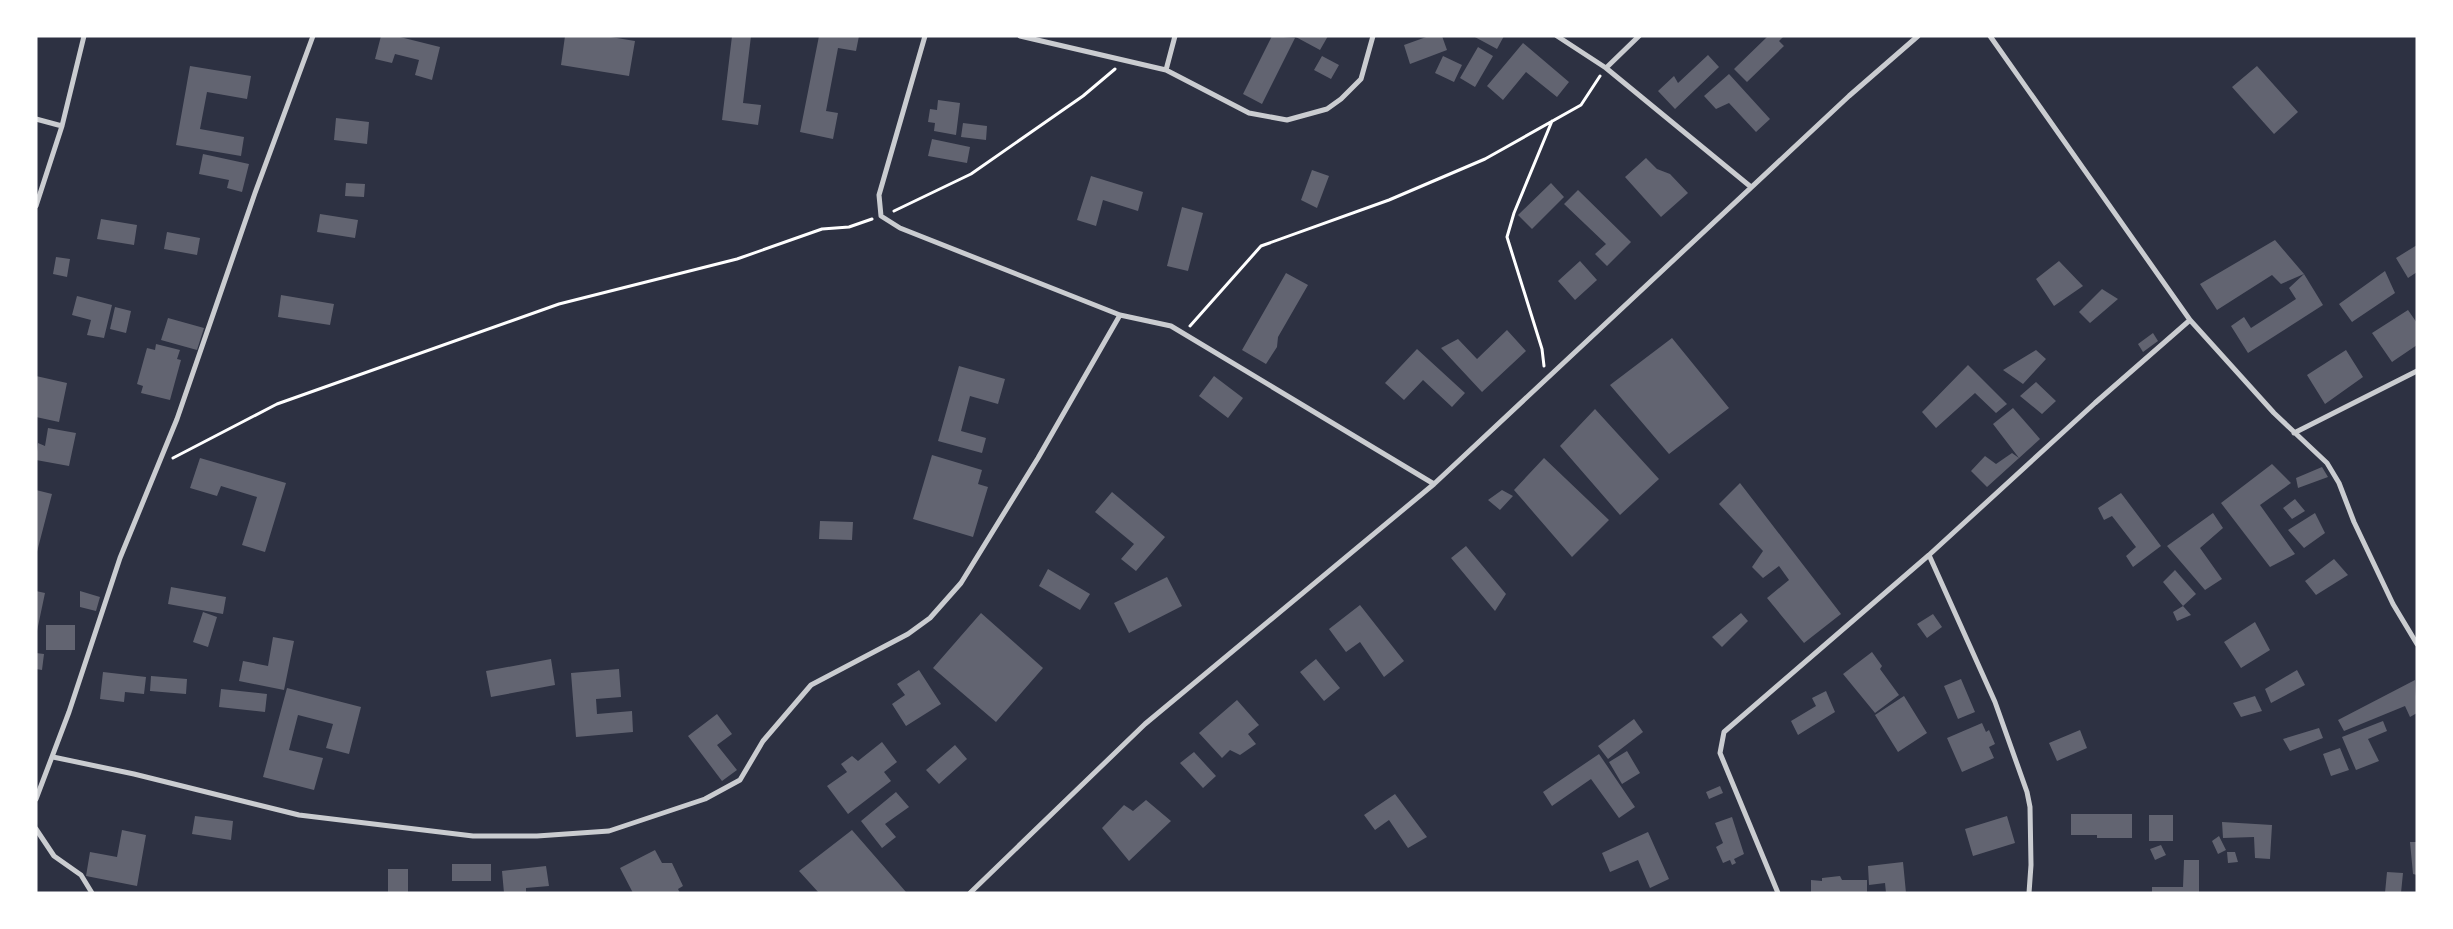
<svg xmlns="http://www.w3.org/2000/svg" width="2453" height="929" font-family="Rubik,sans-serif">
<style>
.building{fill:#626471}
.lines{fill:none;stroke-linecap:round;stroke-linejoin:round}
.path{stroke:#fff;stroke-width:3}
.minor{stroke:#caccd0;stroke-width:5}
</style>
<rect width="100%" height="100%" fill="#2d3142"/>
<!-- building -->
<path class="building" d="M381,36H396L440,47L432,80L415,75L419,60L395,54L392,63L375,59Z
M565,36H605L635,41L629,76L561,65Z
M732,36H751L743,103L761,105L758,125L722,120Z
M819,36H859L856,51L838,48L826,111L838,113L833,139L800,132Z
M1272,36L1295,38L1262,104L1243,94Z
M1294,36H1328L1320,50Z
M1429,36H1442L1447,50L1410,64L1404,45Z
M1473,36H1504L1497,49Z
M1768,36H1784L1779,41L1784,46L1747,82L1734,69Z
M1523,43L1569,82L1557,97L1526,72L1503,100L1487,86Z
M1478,47L1493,56L1475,87L1460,78Z
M1708,55L1719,67L1675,109L1658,91L1674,76L1678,83Z
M1322,56L1339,65L1331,79L1314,70Z
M1443,56L1462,65L1454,82L1435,73Z
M190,66L251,76L247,99L207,92L200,129L244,137L241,156L176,145Z
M2257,66L2298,112L2274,134L2232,87Z
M1729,74L1770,119L1756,132L1729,103L1716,109L1704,96Z
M938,100L960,103L956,135L934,131L935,123L928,122L930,109L937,110Z
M336,118L369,122L367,144L334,140Z
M963,123L987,126L986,140L961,137Z
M932,139L970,147L967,163L928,156Z
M203,154L249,164L242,192L227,188L229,180L199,174Z
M1646,158L1657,169L1670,174L1688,193L1661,217L1625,177Z
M1312,170L1329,176L1317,208L1301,200Z
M1091,176L1143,192L1138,211L1103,200L1096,226L1077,220Z
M346,183L365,184L364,197L345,196Z
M1551,183L1564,197L1532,229L1518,215Z
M1578,190L1631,242L1607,266L1595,254L1606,244L1564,204Z
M1182,207L1203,213L1188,271L1167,266Z
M320,214L358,220L355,238L317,232Z
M101,219L137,225L134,245L97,239Z
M167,232L200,238L197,255L164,249Z
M2275,240L2304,274L2281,284L2272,275L2217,310L2200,284Z
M2417,245V272L2408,278L2396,258Z
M56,257L70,259L67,277L53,274Z
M1580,261L1597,280L1575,300L1558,281Z
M2059,261L2083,286L2054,306L2036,279Z
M2385,271L2395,293L2352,322L2339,304Z
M1286,273L1308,285L1278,337L1277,347L1266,364L1242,350Z
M2304,274L2323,305L2248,353L2231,326L2244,317L2251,328L2296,299L2289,288Z
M2102,289L2118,299L2090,323L2079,312Z
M281,295L334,304L330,325L278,317Z
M77,296L112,305L104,338L87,335L91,320L72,315Z
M115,307L131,311L126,333L110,329Z
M2408,310L2417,323V345L2392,362L2372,333Z
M168,318L204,328L197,350L161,340Z
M1507,330L1526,351L1482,392L1441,348L1458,339L1477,359Z
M2153,333L2158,341L2143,352L2138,344Z
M1672,338L1729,408L1669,454L1610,385Z
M156,344L180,350L177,359L181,360L170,400L141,393L143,386L137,384L147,348L155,350Z
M1417,349L1465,393L1452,407L1423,380L1404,400L1385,383Z
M2036,350L2046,359L2023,384L2003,370Z
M2346,350L2363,377L2325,404L2307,375Z
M1968,365L2007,404L1996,413L1975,393L1936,428L1922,412Z
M959,366L1005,379L998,404L970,396L961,431L986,438L982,453L938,441Z
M36,376L67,383L59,422L36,417Z
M1214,376L1243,398L1228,418L1199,396Z
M2036,382L2056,401L2042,414L2020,396Z
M2013,408L2040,439L1987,487L1971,471L1985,456L1996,464L2012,453L2019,458L1993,424Z
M1595,409L1659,479L1620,515L1560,446Z
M48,428L76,433L69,466L36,460L38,443L45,446Z
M932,455L982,470L978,484L988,487L973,537L913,519Z
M200,458L286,483L265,552L242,545L257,497L221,486L217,496L190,488Z
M1544,458L1609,520L1572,557L1514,490Z
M2272,464L2291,483L2260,505L2295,554L2270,567L2221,503Z
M2322,467L2328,477L2298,488L2296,478Z
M1740,483L1841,614L1804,643L1767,598L1789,580L1779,566L1763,578L1752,567L1763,551L1719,504Z
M36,490L52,494L37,552H36Z
M1502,490L1513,496L1500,510L1488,500Z
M1112,492L1165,537L1136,571L1121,559L1134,544L1095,512Z
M2121,493L2161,546L2133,567L2126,556L2136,547L2112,516L2104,520L2098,508Z
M2295,499L2305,511L2292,519L2283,508Z
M2213,513L2223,528L2200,548L2222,579L2205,590L2167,546Z
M2315,513L2325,533L2304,548L2288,530Z
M820,521L853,522L852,540L819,539Z
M1466,546L1506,594L1495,611L1451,558Z
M2334,559L2348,575L2316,595L2305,581Z
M1048,569L1090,594L1080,610L1039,586Z
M2175,570L2196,594L2183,606L2191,615L2177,621L2173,612L2183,606L2163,582Z
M1167,577L1182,606L1129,633L1114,603Z
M171,587L226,597L223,614L168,604Z
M36,591L45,593L37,631H36Z
M80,591L100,597L96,611L80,607Z
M1360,605L1404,661L1384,677L1360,642L1346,652L1329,629Z
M203,612L217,617L208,647L193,642Z
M981,613L1043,668L996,722L933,668Z
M1741,613L1748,621L1722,647L1712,637Z
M1933,614L1942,627L1927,638L1917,624Z
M2255,622L2270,650L2241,668L2224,642Z
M46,625H75V650H46Z
M273,637L294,641L284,690L239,681L243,661L268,666Z
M1872,652L1882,666L1880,669L1899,695L1875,713L1843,674Z
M36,653L44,654L42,670L36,669Z
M551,659L555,685L491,697L486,671Z
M1316,659L1340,688L1324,701L1300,672Z
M619,669L621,697L596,699L597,714L632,711L633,732L576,737L571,673Z
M919,670L941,704L906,726L892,704L905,695L897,684Z
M2297,670L2305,685L2271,703L2265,689Z
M103,672L146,677L144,694L125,692L124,702L100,699Z
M151,676L187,679L186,694L150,691Z
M1961,679L1975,712L1958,719L1944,686Z
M2415,680L2417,713L2410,717L2405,706L2344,731L2338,720Z
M287,688L361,707L349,754L326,748L333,724L298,715L289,750L323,758L314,790L263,777Z
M221,689L267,694L265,712L219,707Z
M1826,691L1835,712L1798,735L1791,721L1816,706L1812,698Z
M1904,696L1927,733L1898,752L1875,715Z
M2255,696L2262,711L2241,717L2233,703Z
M1237,700L1259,725L1248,734L1256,744L1240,755L1230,750L1222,758L1199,733Z
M717,714L732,734L717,745L737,770L722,781L688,736Z
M1634,719L1643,732L1608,759L1598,746Z
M2383,721L2387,731L2368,739L2379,761L2356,770L2342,737Z
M1982,723L1986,732L1989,730L1995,744L1989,747L1994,758L1962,772L1947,738Z
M2319,728L2323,738L2290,751L2283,739Z
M2080,730L2087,748L2057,761L2049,743Z
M882,742L897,762L884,772L891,781L848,814L827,786L847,772L841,764L852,756L858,761Z
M955,745L967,759L939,784L926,770Z
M2340,748L2349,770L2331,776L2323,754Z
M1627,751L1640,773L1622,784L1609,762Z
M1194,752L1216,776L1203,788L1180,763Z
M1599,754L1635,807L1619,818L1591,779L1552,806L1543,792Z
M1720,786L1723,793L1709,799L1706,792Z
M896,792L909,807L885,824L896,837L882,848L861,821Z
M1395,794L1427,837L1408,848L1389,820L1375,830L1364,815Z
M1146,800L1171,821L1129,861L1102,828L1124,805L1133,811Z
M2071,814H2132V838H2097V835H2071Z
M2149,815H2173V841H2149Z
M195,816L233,821L231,840L192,834Z
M2007,816L2015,843L1973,856L1965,829Z
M1732,817L1744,854L1734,859L1736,863L1732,865L1730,860L1723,863L1716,847L1723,843L1715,823Z
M2222,822L2272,825L2270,859L2255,858L2254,837L2223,838Z
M122,830L146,835L137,886L86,876L90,852L117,857Z
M852,830L906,892L905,893H819L799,871Z
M1648,832L1669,879L1650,888L1638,860L1610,872L1602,853Z
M2219,836L2226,850L2218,854L2212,841Z
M2410,842H2417V875L2413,874Z
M2161,845L2166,855L2155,860L2150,849Z
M655,850L662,863H672L683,886L678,889L680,893H633L620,868Z
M2227,852H2235L2238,862L2228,863Z
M2184,860H2199V893H2152V887H2183Z
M1903,862L1906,893H1886L1885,883L1869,885L1868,866Z
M452,864H491V881H452Z
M546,866L549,886L526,888V893H504L502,871Z
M388,869H408V893H388Z
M2387,872L2403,873L2401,893H2385Z
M1840,876L1842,880H1867V893H1811V880L1822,881V878Z"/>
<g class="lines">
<!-- path -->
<path class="path" d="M894,211L971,174L1083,96L1115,69
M1190,326L1261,246L1389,200L1485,159L1581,105L1600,76
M1544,366L1542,349L1507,237L1514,213L1552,121
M173,458L277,404L559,304L737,259L822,229L849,227L872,219"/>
<!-- minor -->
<path class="minor" d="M925,36L879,195L881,216L900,228L1120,315L1171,326L1434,484
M1020,36L1166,70L1249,113L1287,120L1327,109L1341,99L1361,79L1373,36
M1557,36L1606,68L1639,36
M1990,36L2190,320L2274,413L2327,463L2339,483L2354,522L2393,604L2417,644
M1606,68L1751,187
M1166,70L1175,36
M36,119L62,126
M36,206L62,126L84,36
M2294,433L2417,371
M1929,555L1995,702L2027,792L2030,807L2031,865L2029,893
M53,757L134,774L299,815L473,836H537L609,831L705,799L740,780L763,741L811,685L908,634L930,618L961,583L1038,458L1120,315
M36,799L69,712L120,558L177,419L255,193L313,36
M36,829L54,856L81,875L92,893
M970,893L1145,724L1434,484L1849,96L1918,36
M1778,893L1720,753L1724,732L1929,555L2095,403L2190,320"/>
</g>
<!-- border -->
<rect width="2453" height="929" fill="none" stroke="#ffffff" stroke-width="75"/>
</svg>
